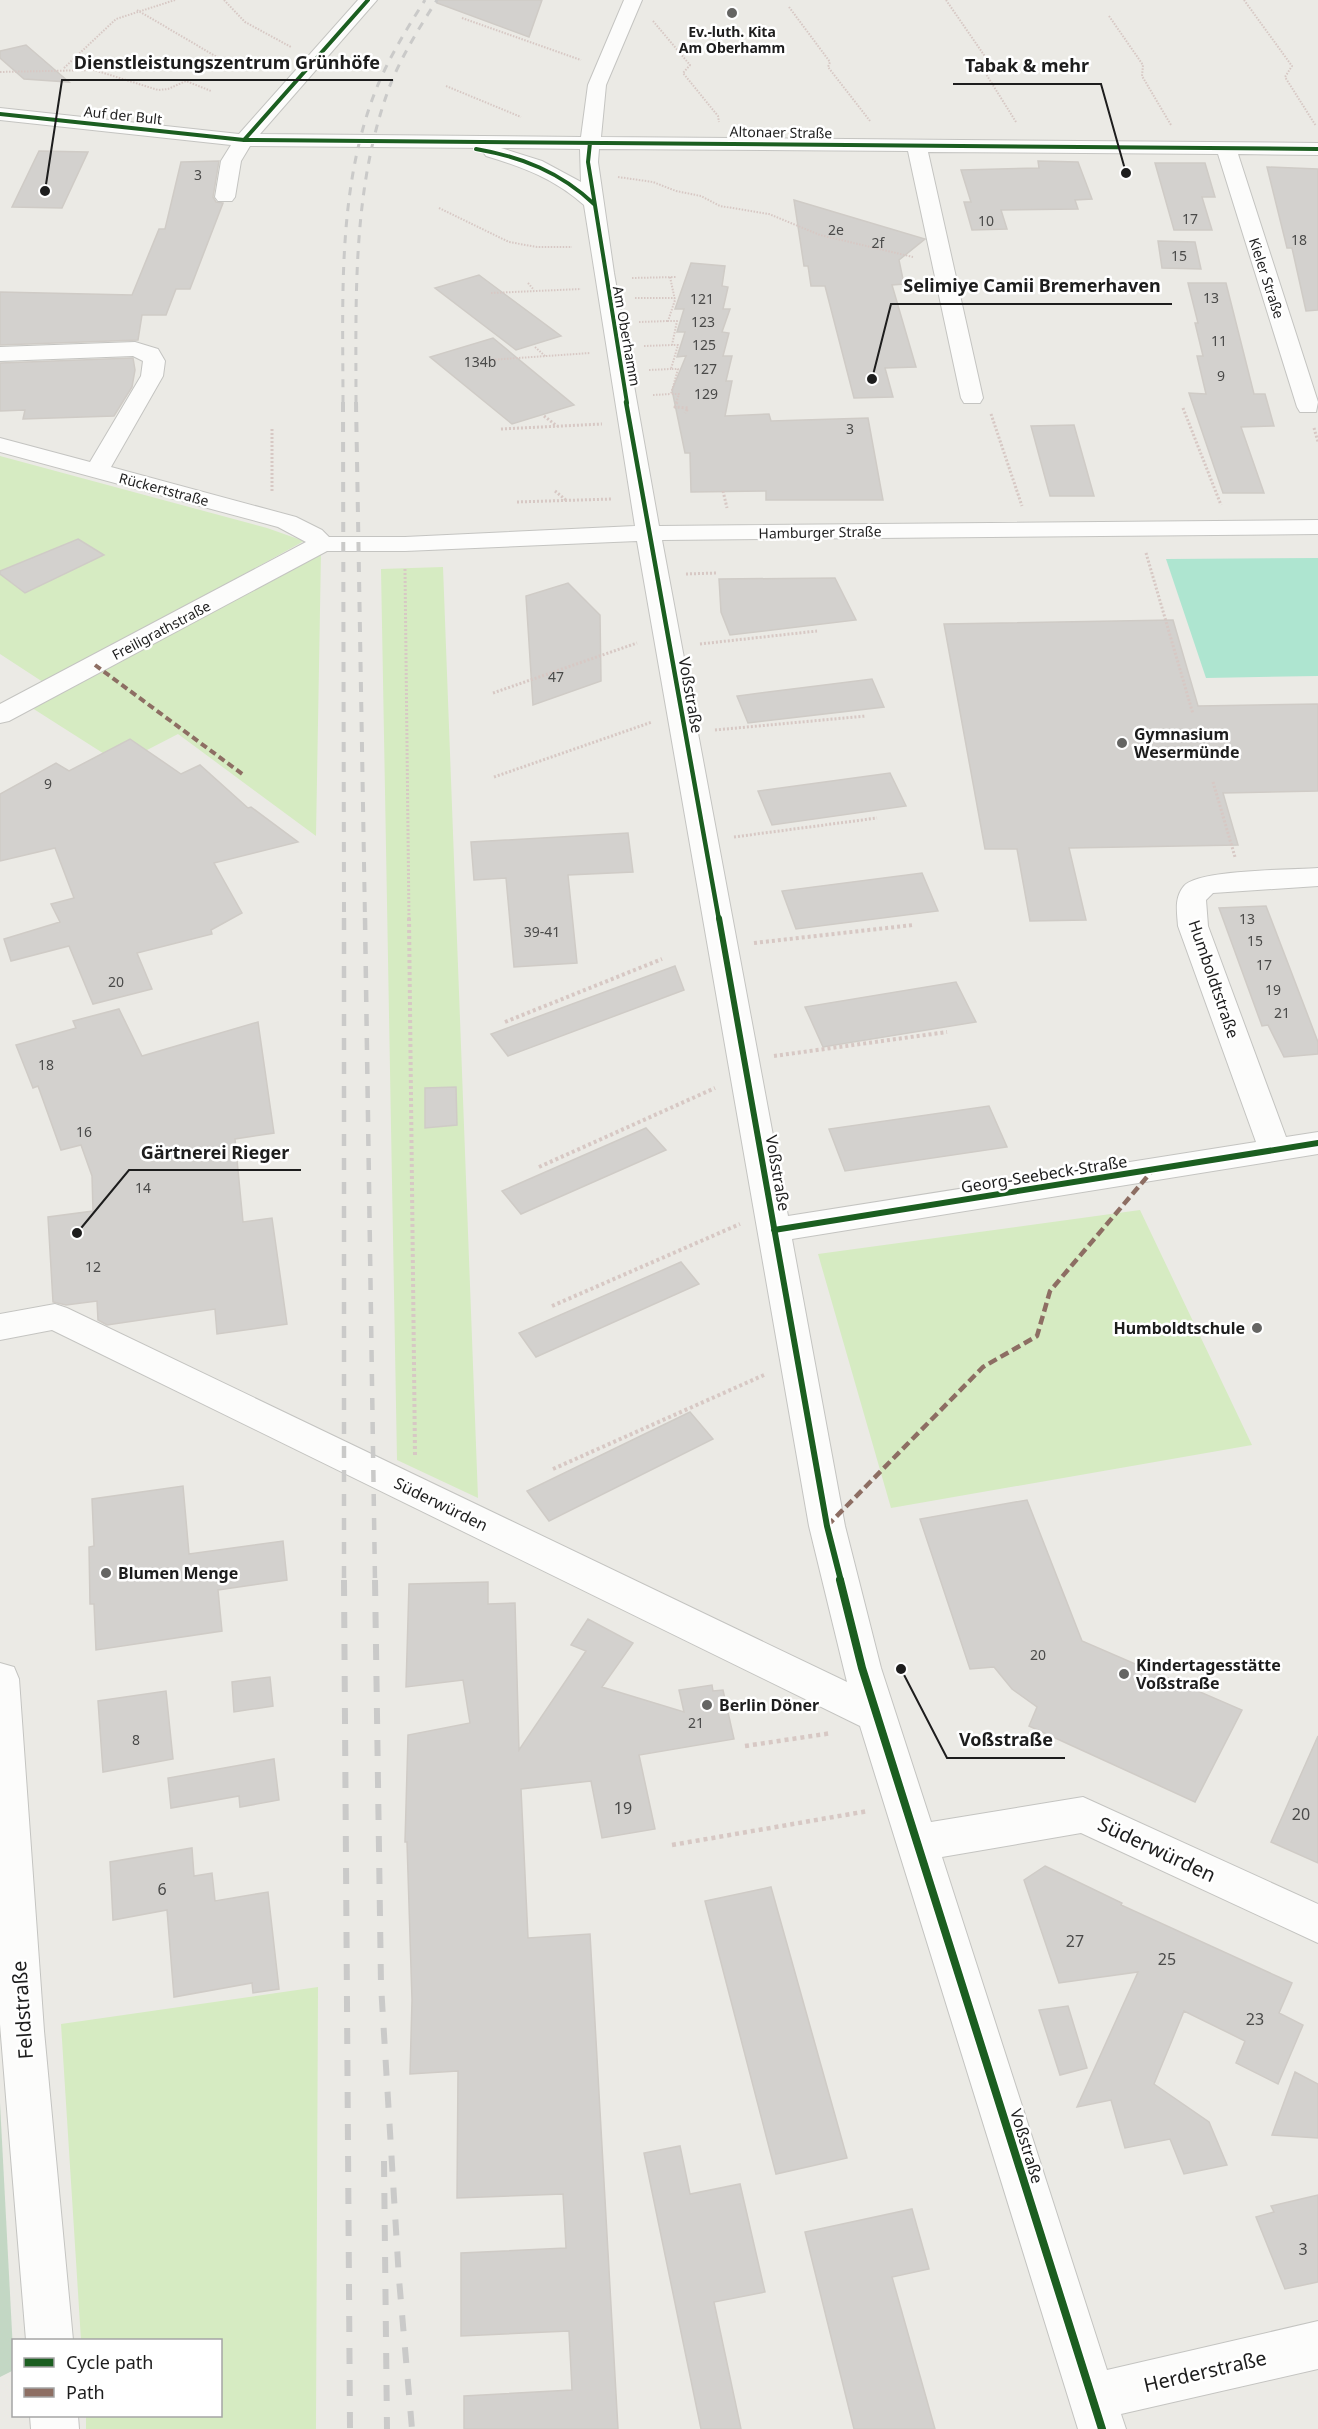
<svg xmlns="http://www.w3.org/2000/svg" width="1318" height="2429" font-family="'Noto Sans',sans-serif">
<style>
.grass{fill:#d6ebc2}
.cemetery{fill:#c3d7c4}
.pitch{fill:#aee5d0}
.building{fill:#d3d1ce;stroke:#cfcbc6;stroke-width:1.5}
.lines{fill:none;stroke-linecap:round;stroke-linejoin:round}
.minor-casing{stroke:#c4c4c1;stroke-width:2}
.path-far3{stroke:#d7c8c4;stroke-width:2;stroke-dasharray:1.5 1.5;stroke-linecap:butt}
.path-far2{stroke:#d7c8c4;stroke-width:3;stroke-dasharray:2 2;stroke-linecap:butt}
.path-far1{stroke:#d7c8c4;stroke-width:4;stroke-dasharray:3 3;stroke-linecap:butt}
.path{stroke:#d7c8c4;stroke-width:4.5;stroke-dasharray:4 4;stroke-linecap:butt}
.minor{fill:#fcfcfb;fill-rule:evenodd}
.rail-far3{stroke:#cacac9;stroke-width:3;stroke-dasharray:8 8;stroke-linecap:butt}
.rail-far2{stroke:#cacac9;stroke-width:4;stroke-dasharray:10 10;stroke-linecap:butt}
.rail-far1{stroke:#cacac9;stroke-width:4.5;stroke-dasharray:12 12;stroke-linecap:butt}
.rail{stroke:#cacac9;stroke-width:6;stroke-dasharray:16 16;stroke-linecap:butt}
.quiet-far1{stroke:#8d6e63;stroke-width:4;stroke-dasharray:7 4;stroke-linecap:butt}
.quiet{stroke:#8d6e63;stroke-width:4.5;stroke-dasharray:9 4.5;stroke-linecap:butt}
.cycleway-far3-casing{stroke:#fff;stroke-width:6}
.cycleway-far2-casing{stroke:#fff;stroke-width:8}
.cycleway-far1-casing{stroke:#fff;stroke-width:10}
.cycleway-casing{stroke:#fff;stroke-width:11}
.cycleway-far3{stroke:#1b5e20;stroke-width:4}
.cycleway-far2{stroke:#1b5e20;stroke-width:4.5}
.cycleway-far1{stroke:#1b5e20;stroke-width:6}
.cycleway{stroke:#1b5e20;stroke-width:8}
.poi-dot{fill:#656563;stroke:#fff;stroke-width:2}
.labels{text-anchor:middle;dominant-baseline:central;stroke-width:5;stroke-linejoin:round;paint-order:stroke}
.far-poi-label{font-size:14px;font-weight:bold;fill:#1d1d1d;stroke:#fff}
.far-street-label{font-size:14px;fill:#1d1d1d;stroke:#fff}
.number-label{font-size:14px;fill:#4a4a49}
.street-label{font-size:16px;fill:#1d1d1d;stroke:#fff}
.poi-label{font-size:16px;font-weight:bold;fill:#1d1d1d;stroke:#fff;text-anchor:start}
.near-number-label{font-size:16px;fill:#4a4a49}
.near-street-label{font-size:20px;fill:#1d1d1d;stroke:#fff}
.leader{fill:none;stroke:#1d1d1d;stroke-width:2}
.callout-dot{fill:#1d1d1d;stroke:#fff;stroke-width:2}
.callout-label{font-size:18px;text-anchor:middle;font-weight:bold;fill:#1d1d1d;stroke:#fff;stroke-width:5;stroke-linejoin:round;paint-order:stroke}
</style>
<rect width="100%" height="100%" fill="#ebeae5"/>
<!-- grass -->
<path class="grass" d="M0,456L267,528L304,541L46,684L0,654Z
M321,553L316,836L178,734L120,764L29,706Z
M443,567L478,1498L397,1460L381,569Z
M1140,1210L1252,1445L891,1508L818,1254Z
M318,1987L316,2429H86V2416H220V2340H81L61,2024Z"/>
<!-- cemetery -->
<path class="cemetery" d="M0,2103L14,2370L0,2377Z"/>
<!-- pitch -->
<path class="pitch" d="M1318,558V676L1206,678L1166,559Z"/>
<!-- building -->
<path class="building" d="M437,0H542L529,37L437,3Z
M26,45L69,82L24,79L0,58V51Z
M39,151L88,152L62,208L12,207Z
M219,161L213,197L216,202L223,203L190,289H176L166,315H142L138,340L0,345V292L132,295L159,229H165L181,162Z
M1038,161L1078,162L1092,199L1075,200L1078,209L1001,210L1007,229L972,230L964,202H971L961,170L1039,168Z
M1155,163H1205L1215,197H1202L1212,230H1174Z
M1267,167L1318,169V310L1306,311L1292,248H1287Z
M794,200L925,239L899,260L904,284L892,285L916,367L885,368L893,397L854,398L825,286H811L808,266H804Z
M1158,241L1195,242L1201,269L1162,268Z
M691,263L725,266L722,286L728,287L723,309H730L722,332L729,333L723,356H732L726,381H732L725,416L769,414L771,421L868,418L883,500H766V491L691,492L690,453H685L672,390L686,356L677,357L685,332H677L684,309H675Z
M479,275L561,336L516,350L435,288Z
M1188,283H1226L1254,394H1265L1274,426L1241,427L1264,493H1223L1189,393L1206,394L1197,356H1203L1195,323H1198Z
M493,338L574,405L512,424L430,357Z
M133,358L135,370L132,387L114,416L23,419L25,410L0,411V363Z
M1074,425L1094,496H1050L1031,426Z
M78,539L104,555L25,593L0,574V571Z
M835,578L856,620L730,635L721,612L719,579Z
M568,583L600,615L601,681L533,705L526,596Z
M1173,620L1198,706L1318,704V791L1223,793L1238,845L1069,848L1086,920L1030,921L1017,849H985L944,624Z
M872,679L884,707L748,723L737,696Z
M130,739L181,774L200,765L248,808L251,807L298,842L214,863L242,913L211,930L212,934L137,953L152,989L93,1004L69,946L11,961L4,939L60,922L51,904L74,898L55,848L0,861V794L56,763L69,771Z
M890,773L906,806L772,825L758,791Z
M628,833L633,872L568,875L577,963L514,967L506,878L474,880L471,842Z
M922,873L938,911L796,929L782,891Z
M1266,906L1318,1042V1054L1284,1057L1268,1025L1262,1026L1219,908Z
M675,966L684,990L508,1056L491,1034Z
M956,982L976,1022L823,1047L805,1007Z
M119,1009L142,1056L258,1022L274,1133L235,1139L243,1222L272,1218L287,1324L217,1334L215,1309L107,1325L98,1320L97,1301L66,1305L53,1302L48,1217L93,1211L92,1176L81,1145L61,1150L38,1086L33,1088L16,1045L76,1028L73,1021Z
M456,1087L457,1125L425,1128V1088Z
M989,1106L1007,1147L845,1171L829,1129Z
M646,1128L666,1150L521,1214L502,1191Z
M681,1262L699,1284L536,1357L519,1333Z
M690,1412L713,1439L549,1521L527,1491Z
M183,1486L189,1554L283,1541L287,1580L218,1590L222,1631L96,1650L94,1604H90L89,1547L94,1546L92,1499Z
M1027,1500L1082,1641L1242,1710L1195,1802L1029,1726L1037,1707L1012,1689L994,1667L970,1669L920,1519Z
M488,1582V1604L515,1603L519,1750L586,1651L571,1645L588,1619L633,1643L602,1687L684,1712L679,1690L712,1685L713,1691L723,1690L734,1739L639,1755L655,1829L602,1838L591,1781L521,1789L528,1938L590,1934L618,2429H464V2396L572,2390L569,2331L461,2336V2253L566,2248L563,2194L457,2198L458,2071L410,2074L412,2000L407,1842H405L408,1735L470,1723L463,1680L406,1687L409,1584Z
M270,1677L273,1706L234,1712L232,1682Z
M166,1691L173,1759L103,1772L98,1701Z
M1318,1736V1863L1271,1842Z
M274,1759L279,1800L240,1807L239,1796L171,1808L168,1778Z
M192,1848L194,1876L212,1873L215,1901L268,1892L279,1989L253,1993L252,1983L174,1997L167,1910L113,1920L110,1862Z
M1045,1866L1122,1903L1121,1905L1292,1983L1279,2013L1303,2025L1278,2084L1236,2063L1245,2041L1184,2011L1154,2084L1209,2122L1227,2165L1184,2174L1170,2139L1125,2148L1111,2100L1077,2107L1138,1972L1059,1983L1024,1880Z
M771,1887L847,2158L776,2174L705,1901Z
M1068,2006L1087,2068L1060,2075L1039,2010Z
M1295,2072L1318,2084V2138L1272,2135Z
M680,2146L690,2194L740,2184L765,2292L714,2302L741,2429H701L644,2153Z
M1318,2195V2282L1285,2289L1256,2217L1274,2212L1271,2206Z
M912,2209L929,2269L892,2277L935,2429H854L805,2232Z"/>
<g class="lines">
<!-- minor casing -->
<g class="minor-casing">
<path id="minor" d="M358,0H377L260,134L581,137L588,85L624,0H642L606,85L601,137L1318,143V155L1238,154L1318,402L1316,412H1300L1297,407L1218,154L928,152L983,398L980,403H964L961,398L908,151L599,149L598,162L614,273L659,526L1318,520V534L662,540L788,1216L1256,1142L1178,926C1177,911 1174,898 1184,886C1198,869 1293,870 1318,868V886L1213,893L1206,900L1208,926L1286,1137L1318,1132V1154L792,1239L845,1526L881,1668L931,1822L1083,1797L1318,1904V1943L1081,1833L942,1857L1107,2370L1318,2321V2369L1121,2414L1126,2429H1078L860,1726L52,1330L0,1340V1314L55,1304L67,1308L847,1682L809,1526L637,541L405,551H327L9,721L0,723V704L306,542L278,527L0,452V438L90,462L141,376L143,361L133,356L0,361V347L135,342L158,349L165,361L163,376L111,467L296,517L322,530L329,537H405L635,526L584,205C555,179 523,167 486,156L483,152L486,148L250,146L241,161L235,197L232,201H218L215,197L221,161L231,145L0,120V108L239,134ZM501,148L580,149L581,182L542,161Z
M0,1663L14,1667L19,1679L44,2031L73,2340H26L0,2024Z
M30,2416H78L79,2429H31Z"/>
</g>
<!-- path-far3 -->
<path class="path-far3" d="M224,0L245,22L291,47
M946,0L993,68L986,74L1016,122
M1244,0L1292,66L1285,77L1316,126
M789,7L830,62L828,67L870,121
M137,10L222,60L254,63L274,70
M1109,16L1143,65L1142,76L1171,125
M462,18L581,60
M653,21L690,65L683,73L718,116L719,122
M64,68L116,19L175,0
M0,72L94,70L158,90L168,89L186,81L211,91
M446,86L521,117
M618,177L653,182L676,191L701,196L720,206L769,214L820,235L913,257
M439,208L509,242L537,247H572
M670,277L675,300L668,321H677L672,345H678L671,369H678L671,394H679L676,403
M632,278L677,277
M528,283L534,290
M491,293L581,289
M635,298H675
M639,322L668,321
M644,346L672,345
M535,347L545,356
M489,360L590,353
M649,370L671,369
M653,395L671,394"/>
<!-- path-far2 -->
<path class="path-far2" d="M677,402L675,407L688,408L685,413
M1183,408L1221,505
M991,414L1022,506
M544,416L557,426
M1314,428L1318,442
M272,429V493
M501,429L602,424
M555,491L566,500
M723,491L727,508
M517,502L612,499
M1146,553L1193,714
M405,569L409,920
M686,574L716,573
M700,644L817,631
M493,693L637,643
M715,730L866,716
M494,777L652,722
M1213,782L1235,857
M734,837L877,818"/>
<!-- path-far1 -->
<path class="path-far1" d="M409,918L415,1455
M754,943L913,925
M505,1022L662,959
M774,1056L947,1032
M539,1167L715,1088
M552,1306L740,1224
M553,1469L764,1375"/>
<!-- path -->
<path class="path" d="M745,1746L832,1733
M672,1845L868,1811"/>
<!-- minor -->
<use href="#minor" class="minor"/>
<!-- rail-far3 -->
<path class="rail-far3" d="M343,403C343,300 337,190 375,92C388,59 406,30 425,0
M356,403C356,297 352,189 389,88C401,57 419,28 437,0"/>
<!-- rail-far2 -->
<path class="rail-far2" d="M343,402L344,920
M356,402L365,920"/>
<!-- rail-far1 -->
<path class="rail-far1" d="M344,918V1581
M365,918L375,1581"/>
<!-- rail -->
<path class="rail" d="M344,1580L350,2429
M375,1580L381,1985L399,2279L412,2429
M384,2161L387,2429"/>
<!-- quiet-far1 -->
<path class="quiet-far1" d="M95,665L245,776"/>
<!-- quiet -->
<path class="quiet" d="M827,1526L983,1367L1037,1336L1050,1291L1152,1171"/>
<!-- cycleway-far3 casing -->
<g class="cycleway-far3-casing">
<path id="cycleway-far3" d="M0,114L244,140L1318,149
M244,140L368,0
M590,143L588,162L627,403
M476,149C522,157 560,172 594,204"/>
</g>
<!-- cycleway-far2 casing -->
<g class="cycleway-far2-casing">
<path id="cycleway-far2" d="M626,402L719,920"/>
</g>
<!-- cycleway-far1 casing -->
<g class="cycleway-far1-casing">
<path id="cycleway-far1" d="M719,918L827,1526L841,1581
M774,1230L1318,1143"/>
</g>
<!-- cycleway casing -->
<g class="cycleway-casing">
<path id="cycleway" d="M840,1580L862,1668L1102,2429"/>
</g>
<!-- cycleway-far3 -->
<use href="#cycleway-far3" class="cycleway-far3"/>
<!-- cycleway-far2 -->
<use href="#cycleway-far2" class="cycleway-far2"/>
<!-- cycleway-far1 -->
<use href="#cycleway-far1" class="cycleway-far1"/>
<!-- cycleway -->
<use href="#cycleway" class="cycleway"/>
</g>
<!-- markers -->
<g class="poi-dot">
<circle cx="732" cy="13" r="6"/>
<circle cx="1122" cy="743" r="6"/>
<circle cx="1257" cy="1328" r="6"/>
<circle cx="106" cy="1573" r="6"/>
<circle cx="1124" cy="1674" r="6"/>
<circle cx="707" cy="1705" r="6"/>
</g>
<g class="labels">
<!-- far-poi labels -->
<g class="far-poi-label">
<text x="732" y="31">Ev.-luth. Kita<tspan x="732" dy="16">Am Oberhamm</tspan></text>
</g>
<!-- far-street labels -->
<g class="far-street-label">
<text transform="translate(123 115) rotate(6)">Auf der Bult</text>
<text transform="translate(781 132) rotate(1)">Altonaer Straße</text>
<text transform="translate(1267 278) rotate(72)">Kieler Straße</text>
<text transform="translate(627 336) rotate(80)">Am Oberhamm</text>
<text transform="translate(164 489) rotate(15)">Rückertstraße</text>
<text transform="translate(820 532) rotate(-1)">Hamburger Straße</text>
<text transform="translate(161 630) rotate(-28)">Freiligrathstraße</text>
</g>
<!-- number labels -->
<g class="number-label">
<text x="198" y="174">3</text>
<text x="1190" y="218">17</text>
<text x="986" y="220">10</text>
<text x="836" y="229">2e</text>
<text x="1299" y="239">18</text>
<text x="878" y="242">2f</text>
<text x="1179" y="255">15</text>
<text x="1211" y="297">13</text>
<text x="702" y="298">121</text>
<text x="703" y="321">123</text>
<text x="1219" y="340">11</text>
<text x="704" y="344">125</text>
<text x="480" y="361">134b</text>
<text x="705" y="368">127</text>
<text x="1221" y="375">9</text>
<text x="706" y="393">129</text>
<text x="850" y="428">3</text>
<text x="556" y="676">47</text>
<text x="48" y="783">9</text>
<text x="1247" y="918">13</text>
<text x="542" y="931">39-41</text>
<text x="1255" y="940">15</text>
<text x="1264" y="964">17</text>
<text x="116" y="981">20</text>
<text x="1273" y="989">19</text>
<text x="1282" y="1012">21</text>
<text x="46" y="1064">18</text>
<text x="84" y="1131">16</text>
<text x="143" y="1187">14</text>
<text x="93" y="1266">12</text>
<text x="1038" y="1654">20</text>
<text x="696" y="1722">21</text>
<text x="136" y="1739">8</text>
</g>
<!-- street labels -->
<g class="street-label">
<text transform="translate(691 695) rotate(80)">Voßstraße</text>
<text transform="translate(1214 979) rotate(71)">Humboldtstraße</text>
<text transform="translate(778 1173) rotate(80)">Voßstraße</text>
<text transform="translate(1044 1174) rotate(-9)">Georg-Seebeck-Straße</text>
<text transform="translate(441 1504) rotate(26)">Süderwürden</text>
<text transform="translate(1027 2146) rotate(73)">Voßstraße</text>
</g>
<!-- poi labels -->
<g class="poi-label">
<text x="1134" y="734">Gymnasium<tspan x="1134" dy="18">Wesermünde</tspan></text>
<text x="1245" y="1328" text-anchor="end">Humboldtschule</text>
<text x="118" y="1573">Blumen Menge</text>
<text x="1136" y="1665">Kindertagesstätte<tspan x="1136" dy="18">Voßstraße</tspan></text>
<text x="719" y="1705">Berlin Döner</text>
</g>
<!-- near-number labels -->
<g class="near-number-label">
<text x="623" y="1808">19</text>
<text x="1301" y="1814">20</text>
<text x="162" y="1889">6</text>
<text x="1075" y="1941">27</text>
<text x="1167" y="1959">25</text>
<text x="1255" y="2019">23</text>
<text x="1303" y="2249">3</text>
</g>
<!-- near-street labels -->
<g class="near-street-label">
<text transform="translate(1157 1849) rotate(25)">Süderwürden</text>
<text transform="translate(22 2010) rotate(-94)">Feldstraße</text>
<text transform="translate(1205 2371) rotate(-13)">Herderstraße</text>
</g>
</g>
<!-- callouts -->
<path class="leader" d="M45 191L62 80H393M1126 173L1101 84H953M872 379L891 304H1172M77 1233L129 1170H301M901 1669L947 1758H1065"/>
<g class="callout-dot">
<circle cx="45" cy="191" r="6"/>
<circle cx="1126" cy="173" r="6"/>
<circle cx="872" cy="379" r="6"/>
<circle cx="77" cy="1233" r="6"/>
<circle cx="901" cy="1669" r="6"/>
</g>
<g class="callout-label">
<text x="227" y="69">Dienstleistungszentrum Grünhöfe</text>
<text x="1027" y="72">Tabak &amp; mehr</text>
<text x="1032" y="292">Selimiye Camii Bremerhaven</text>
<text x="215" y="1159">Gärtnerei Rieger</text>
<text x="1006" y="1746">Voßstraße</text>
</g>
<!-- legend -->
<rect x="12" y="2339" width="210" height="78" fill="#ffffff" stroke="#a5a5a5" stroke-width="1.5"/>
<rect x="24" y="2358" width="30" height="9" fill="#1b5e20" stroke="#a5a5a5" stroke-width="1.5"/>
<text x="66" y="2369" font-size="18" fill="#1d1d1d">Cycle path</text>
<rect x="24" y="2388" width="30" height="9" fill="#8d6e63" stroke="#a5a5a5" stroke-width="1.5"/>
<text x="66" y="2399" font-size="18" fill="#1d1d1d">Path</text>
</svg>
